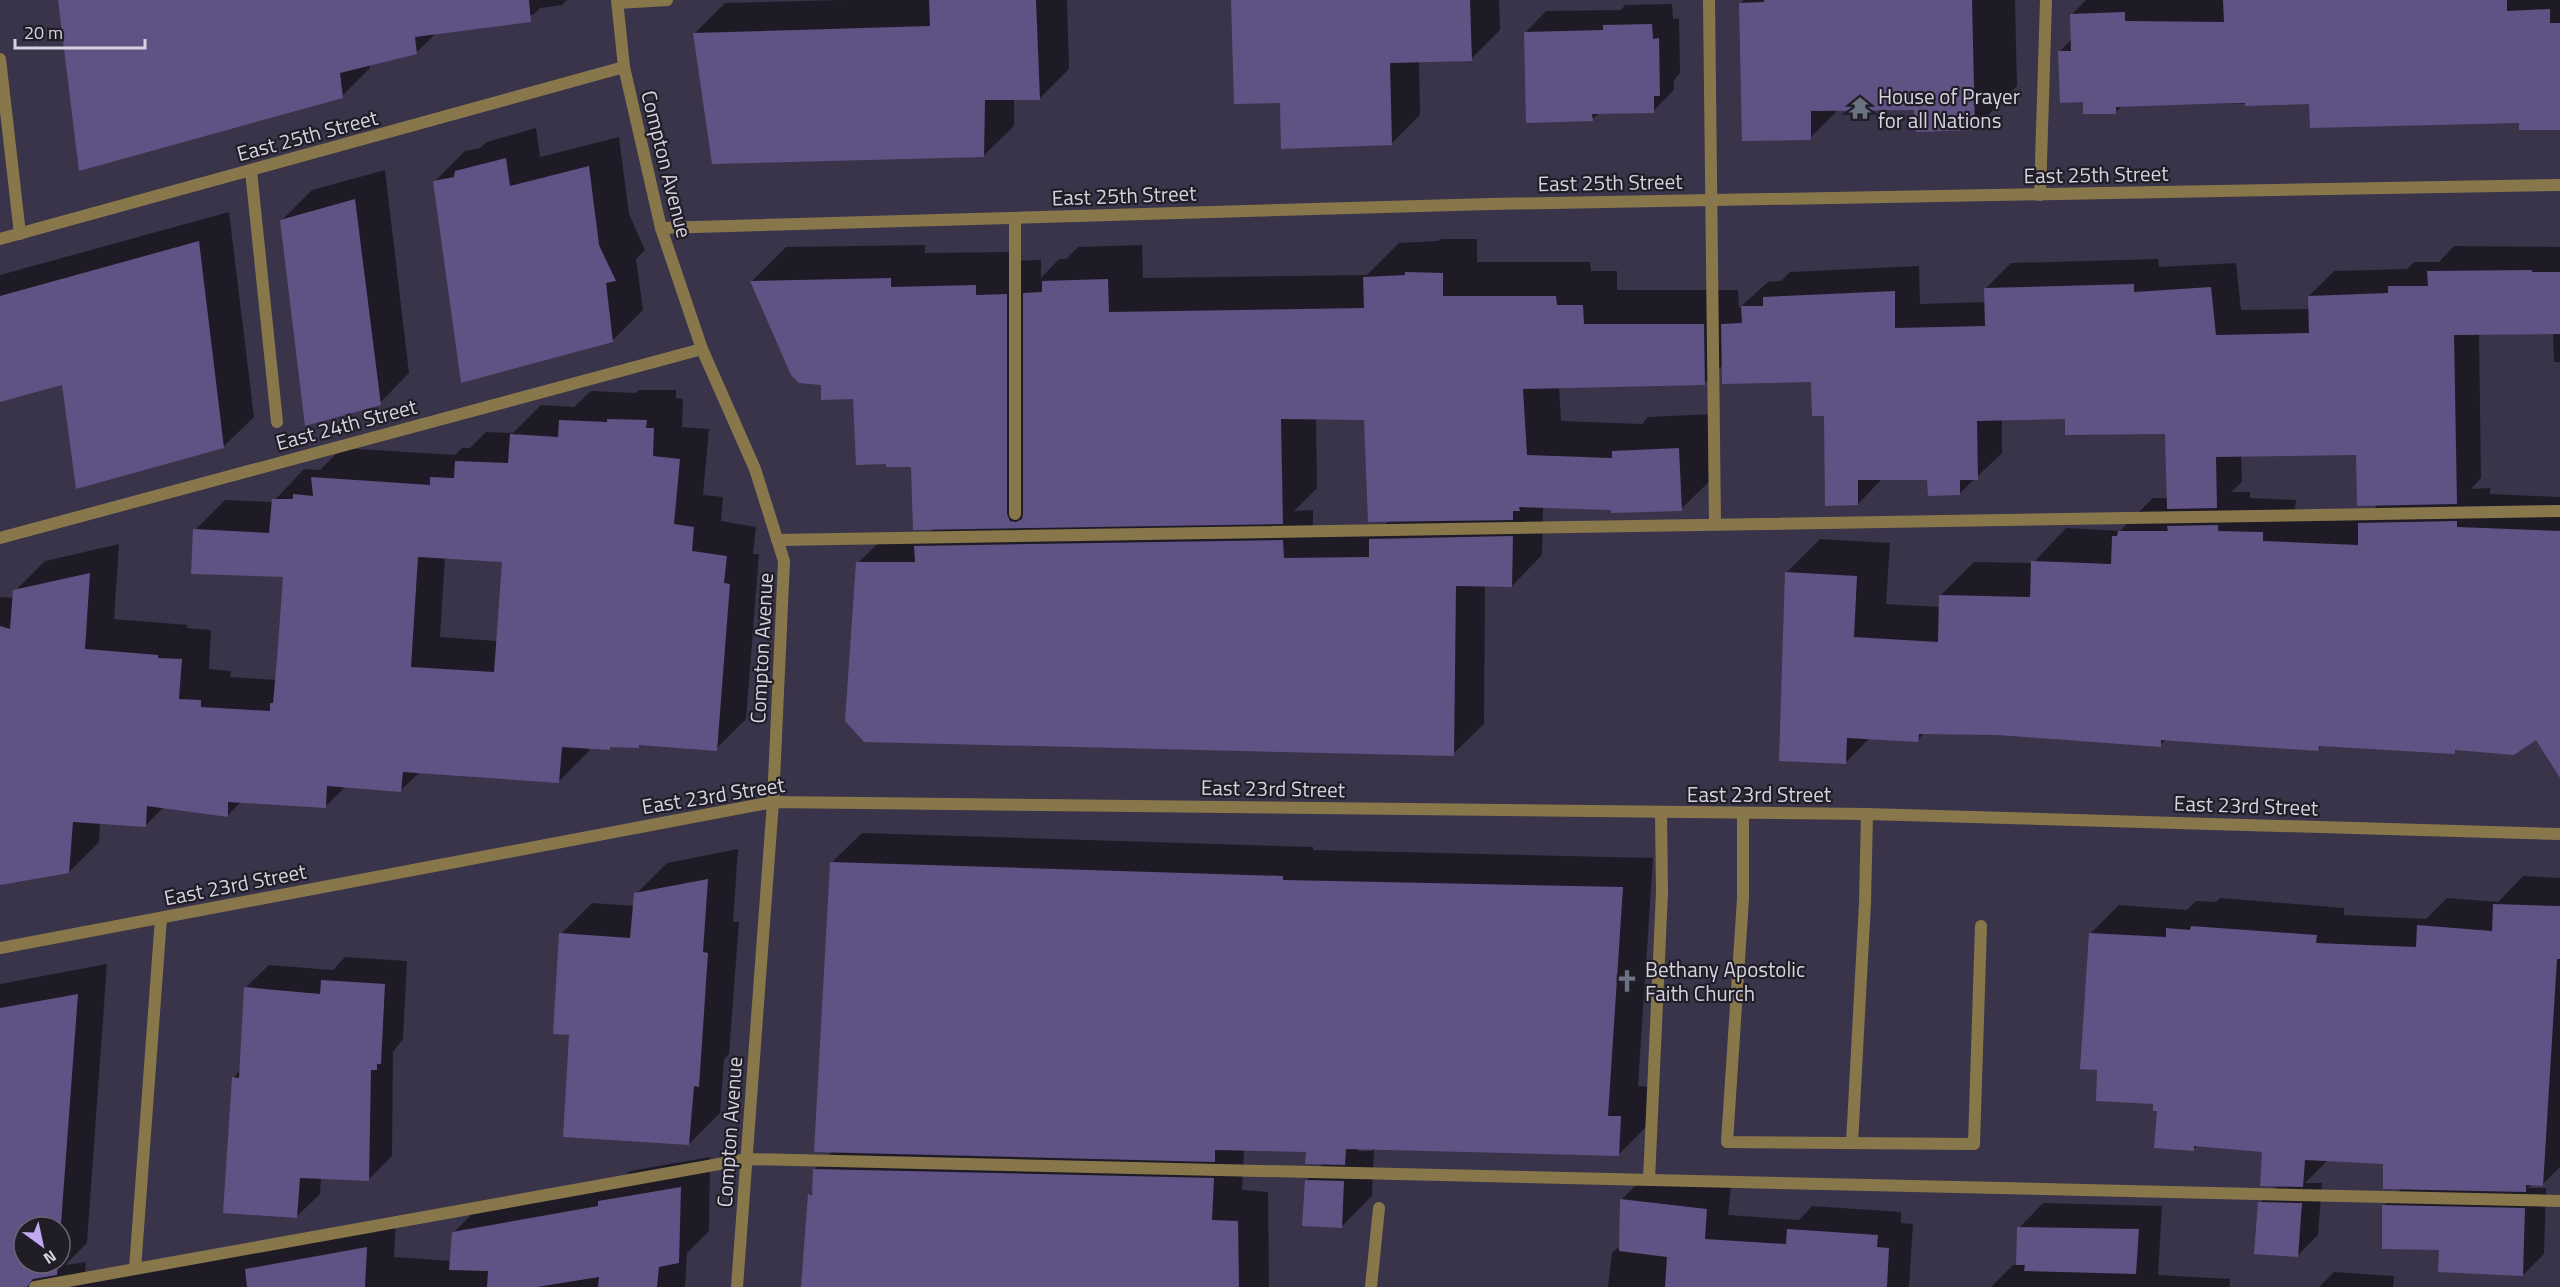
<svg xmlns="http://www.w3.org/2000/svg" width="2560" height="1287" font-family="'Titillium Web',sans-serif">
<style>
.shadow{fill:#0007;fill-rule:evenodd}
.building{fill:#605284;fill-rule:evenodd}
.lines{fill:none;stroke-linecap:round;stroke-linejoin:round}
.service{stroke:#89774c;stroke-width:12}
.minor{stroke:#89774c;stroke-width:12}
.tertiary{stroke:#89774c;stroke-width:12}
.labels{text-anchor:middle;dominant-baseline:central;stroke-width:4.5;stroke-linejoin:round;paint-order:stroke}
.poi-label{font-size:21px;fill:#d6d3e1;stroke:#201d27;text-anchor:start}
.street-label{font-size:21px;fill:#d6d3e1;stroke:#201d27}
</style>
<rect width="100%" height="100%" fill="#39344a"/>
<!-- shadow -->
<path class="shadow" d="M59,0H567L562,5L540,8L533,15L436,33L416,53L370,64V68L342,96Z
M842,0H1067L1069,69L1039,99H1014V126L983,156L695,33L725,3Z
M1233,0H1499L1500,30L1471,59L1419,61L1420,115L1391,144L1281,101Z
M1744,0H2015L2017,86L1974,129L1915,109H1839L1810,138L1741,3Z
M2086,0H2560V129L2521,122L2311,103L2123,105L2116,112L2085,101L2060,51L2072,39L2071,15Z
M1672,4L1673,19L1679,18L1680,73L1674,80V90L1653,111L1600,112L1592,120L1526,32L1546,11L1621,10L1625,5Z
M536,128L540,157L619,137L629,214L645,250L636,259L643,310L613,340L434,182L465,151L480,148L487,142Z
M385,170L409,373L379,404L282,220L312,190Z
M229,212L254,417L223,447L64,384L0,401V275Z
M1441,239H1477V262H1590L1591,271H1617V290H1738L1739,308L1768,282L1781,281L1790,272L1919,266L1920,304L1986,302V288L2011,263L2158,259L2159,267L2236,263L2241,310L2310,309L2309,296L2334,271L2407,269L2414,262H2439L2454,246L2560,247V362H2554L2553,333H2479L2481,478L2471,489L2490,488V494L2560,497V775L2536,738L2458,748L2454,752L2322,745L2318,749L2166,739L2160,745L1998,734L1925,732L1918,740L1870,738L1845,763L1787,572L1820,539L1890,543L1886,604L1941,607V595L1974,562L2033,563L2066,528L2120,531L2153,498H2168L2167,432L2066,417L2002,419V453L1959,494L1929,479H1882L1858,504L1812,381L1723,365L1705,383L1559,386L1561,421L1642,424L1648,417L1713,414L1716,475L1681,509L1543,506L1542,555L1512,586L1485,585L1484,724L1453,754L858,563L888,533L930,532L934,528L912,466L854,398L822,384L751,282L786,247L925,245V253L1010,252V261L1041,260V278L1059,259H1066L1078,247L1142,245L1143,278L1367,275L1399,243L1438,241ZM1316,418L1366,419L1389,520L1382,527L1313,528V510L1294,511L1317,488ZM2357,454L2378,504L2371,512L2295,509L2296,500L2250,498V492H2231L2242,482L2241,455Z
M639,390H676V398L683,399L682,427L709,429L703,495L723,497L721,521L756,527L753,554H759L746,719L716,749L641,744L638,747H589V751L559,781L420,772L401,790L346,786L325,807L242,801L227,816L164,807L145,826L100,823L99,842L69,872L0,884V597L14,598L15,591L45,561L119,544L114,619L187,625V628L211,630L209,669L231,671L230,677L277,680L285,575L195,530L225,500L273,502L304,469L320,470L342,448L455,455L462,448H470L486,432L513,433L541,405L574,407L591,391L636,393ZM445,557L503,561L497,641L440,637Z
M862,833L1313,847V850L1653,858L1638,1086L1651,1087L1648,1125L1618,1155L1374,1148L1372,1196L1341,1227L1306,1181L1324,1163L1308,1151L1244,1149L1242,1190L1268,1192L1269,1287H803L809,1195L814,1191L815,1169L833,1151L831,863ZM1360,1148H1372V1151H1357Z
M738,849L733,922H739L729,1054L724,1060L720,1113L689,1144L571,1034L561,934L592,903L635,906L636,894L667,863Z
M2523,876L2560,878V1167L2543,1184H2532L2528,1188H2546L2544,1254L2523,1275L2440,1249L2384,1206L2402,1188L2385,1162L2328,1160L2305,1183H2322L2318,1235L2297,1256L2260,1203L2278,1185L2264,1150L2198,1145L2194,1149L2158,1110L2155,1103L2099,1069L2091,933L2119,905L2187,910L2196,901L2216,902L2220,898L2344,908V915L2426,919L2447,898L2498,902Z
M345,957L407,961L403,1039L393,1052L392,1156L369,1179L321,1177L320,1194L296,1217L233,1078L241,1070L245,988L269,965L333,970Z
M107,964L87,1243L65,1265L86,1262L85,1273L396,1218L394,1257L451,1261L453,1233L484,1202L623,1178L630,1171L710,1157L709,1231L687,1253L685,1287H0V984ZM24,1227H60V1263H24Z
M1646,1175L1731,1186L1728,1215L1799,1220L1812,1206L1901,1212V1223L1913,1224L1909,1287H1608L1612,1253L1621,1245L1622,1199Z
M2043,1203L2162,1206L2158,1275L2230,1279V1287H1991L2013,1265H2017L2019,1228Z
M2334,1272L2394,1276L2393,1287H2319Z"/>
<!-- building -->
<path class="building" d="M58,0H529L531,22L415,37L417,54L340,73L343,98L79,171Z
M929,0H1036L1040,100H985L984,157L712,164L693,33L930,26Z
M1231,0H1470L1472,61L1390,63L1392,145L1281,149L1280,103L1234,104Z
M1764,0H1972L1975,130L1916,132L1914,110L1811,111V140L1742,141L1739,3L1764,2Z
M2223,0H2507V11L2550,9V23H2560V130H2519V123L2310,128L2309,104L2245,106V103L2205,104L2116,107V114H2083V102L2060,103L2058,51H2071L2070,14L2125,12V21L2224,22Z
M1652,24L1653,39L1659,38L1660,96H1654V113L1592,114L1593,121L1526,123L1524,32L1603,30V25Z
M506,158L510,186L589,166L599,245L616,281L606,283L613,342L461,383L433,181L454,177L455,171Z
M355,199L381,405L305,426L280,220Z
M199,241L224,448L76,489L62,385L0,402V296Z
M2532,270V272H2560V334L2454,335L2457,504L2357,506L2356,455L2216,457L2217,508L2167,509L2165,434L2065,435V419L1977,421L1978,480H1960V495L1928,496L1927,480H1858V505L1825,506L1824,416H1812L1811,382L1722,384L1721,324L1742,323L1741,306H1763V297L1895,291V328L1985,326L1984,288L2134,284V292L2211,287L2216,335L2309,333L2308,296L2388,293V286H2428L2427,271Z
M1405,272L1443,273V296H1556L1557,305H1583L1584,324H1704L1705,385L1523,389L1527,455L1612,458V451L1679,448L1682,511L1611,513V510L1519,507L1520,511H1513V520L1368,522L1364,420L1281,419L1283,524L913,530L911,467H886V464L856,465L853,399L821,400V385L799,383L791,375L750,281L891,278V287L976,285V295L1007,294V514L1010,521L1016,522L1022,519L1023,514V293L1042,292V281L1108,279L1109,312L1364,308L1363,277L1405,275Z
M607,419L647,420L646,428H654L653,456L680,459L674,524L694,527L692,551L727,556L724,583L730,584L717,751L639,745V748L610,747V750L562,747L559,783L403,772L401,792L327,786L326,808L228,802V817L147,806L146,827L73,822L69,873L0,885V626L10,629L13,590L90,573L85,649L158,655V658L182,659L179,699L201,700V707L270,711V703H273L277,659L283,577L191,574L193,529L269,533L272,499H293V494L313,496L311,477L430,485V477L454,478L455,461L508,463L510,434L558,437L559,420L607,422ZM418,557L502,562L494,672L411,667Z
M2457,521V527L2560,531V778L2536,740L2514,755L2455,750V754L2319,746L2318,751L2161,740V747L1998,735L1919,734L1918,742L1847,738L1846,764L1779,761L1785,572L1857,576L1854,637L1938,642L1939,595L2030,597L2031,561L2111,564L2112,536H2117L2118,531H2168L2167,526L2218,525V531L2263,532V541L2358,545V523Z
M1513,536L1512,587L1456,586L1454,756L864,742L845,721L856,562H915L914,546L1283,540L1284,558L1369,557V539Z
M830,862L1283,876V880L1623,887L1608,1116H1621L1619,1156L1346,1149L1345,1165L1305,1164L1306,1152L1215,1150V1162L814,1152Z
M708,879L703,952L708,953L699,1087L694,1086L689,1145L563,1137L569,1035L553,1034L559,933L630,938L634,893Z
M2493,904L2560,906V959H2557L2543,1186L2526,1185V1192L2383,1189V1164L2305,1160L2303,1187L2260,1186L2262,1152L2194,1146V1151L2154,1148L2157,1111H2153V1104L2096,1101L2097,1070L2080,1069L2089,933L2166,937V928L2190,930L2191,926L2317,935L2316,943L2416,947L2417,925L2492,931Z
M321,980L385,984L381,1064H377V1070H371L369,1181L300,1178L297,1218L223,1213L232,1077L239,1078L244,987L320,994Z
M78,994L60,1237V1227H24V1263H58L57,1275L33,1279L27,1287H0V1008Z
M813,1169L1214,1178L1212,1220L1238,1221L1239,1287H801L808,1194L812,1195Z
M1305,1180L1344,1181L1342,1228L1302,1226Z
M681,1187L679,1263L659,1267L657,1287H598L599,1277L537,1287H487L488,1271L449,1270L452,1232L598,1206V1201Z
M1620,1199L1707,1209L1705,1239L1786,1244L1787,1229L1878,1235L1877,1247L1889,1248L1887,1287H1665L1667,1257L1619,1251Z
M2258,1202L2302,1203L2298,1257L2254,1254Z
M2382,1205L2525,1208L2523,1276L2438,1272L2439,1250L2382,1249Z
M2017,1227L2139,1229L2136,1274L2024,1271L2025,1265H2016Z
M367,1247L365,1287H247L245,1269Z"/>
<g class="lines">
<!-- service -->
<path class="service" d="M1709,0L1715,524
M618,3L667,0
M0,59L20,234
M251,171L277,422
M2040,195L2046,0
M1015,218V514
M777,540L2560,511
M1743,813V899L1727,1142L1974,1144L1981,926
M1852,1143L1865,903L1867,814
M1649,1180L1662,892L1661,813
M135,1269L161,918
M35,1287L747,1159L2560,1201
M1371,1287L1379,1208"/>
<!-- minor -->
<path class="minor" d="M661,228L1490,204L2560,185
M0,239L624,67
M0,538L702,349
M0,948L773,802L1867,814L2560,834"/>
<!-- tertiary -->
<path class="tertiary" d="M617,0L624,67L661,228L702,349L755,469L784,561L773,802L737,1287"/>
</g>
<!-- icons -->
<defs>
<g id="temple-bare" transform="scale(1.8)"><path d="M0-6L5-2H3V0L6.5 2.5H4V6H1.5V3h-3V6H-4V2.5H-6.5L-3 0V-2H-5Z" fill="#6b7280" stroke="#201d27" stroke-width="2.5" paint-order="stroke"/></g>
<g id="church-bare" transform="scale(1.8)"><path d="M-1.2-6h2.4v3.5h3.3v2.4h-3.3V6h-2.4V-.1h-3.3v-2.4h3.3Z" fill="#6b7280" stroke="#201d27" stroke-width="2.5" paint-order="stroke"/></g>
</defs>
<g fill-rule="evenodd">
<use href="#temple-bare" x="1860" y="108"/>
<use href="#church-bare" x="1627" y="981"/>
</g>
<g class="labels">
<!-- poi labels -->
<g class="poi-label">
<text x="1878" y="96">House of Prayer<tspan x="1878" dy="24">for all Nations</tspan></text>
<text x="1645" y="969">Bethany Apostolic<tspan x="1645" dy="24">Faith Church</tspan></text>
</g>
<!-- street labels -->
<g class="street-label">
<text transform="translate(307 135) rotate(-15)">East 25th Street</text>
<text transform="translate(667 164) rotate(76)">Compton Avenue</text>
<text transform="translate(2096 174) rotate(-1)">East 25th Street</text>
<text transform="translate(1610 182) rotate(-1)">East 25th Street</text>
<text transform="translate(1124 195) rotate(-2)">East 25th Street</text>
<text transform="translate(346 424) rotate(-15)">East 24th Street</text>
<text transform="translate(761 648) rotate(-87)">Compton Avenue</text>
<text transform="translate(1273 788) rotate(1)">East 23rd Street</text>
<text x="1759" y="794">East 23rd Street</text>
<text transform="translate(713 795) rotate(-9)">East 23rd Street</text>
<text transform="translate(2246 805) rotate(2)">East 23rd Street</text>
<text transform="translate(235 884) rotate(-11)">East 23rd Street</text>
<text transform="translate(729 1132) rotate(-86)">Compton Avenue</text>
</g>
</g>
<!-- north arrow -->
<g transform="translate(42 1245) rotate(147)"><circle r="28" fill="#201d27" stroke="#696671" stroke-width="1.5"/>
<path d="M0-4.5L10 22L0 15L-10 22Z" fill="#c2a8f2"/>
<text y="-9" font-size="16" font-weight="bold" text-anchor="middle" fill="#d6d3e1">N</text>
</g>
<!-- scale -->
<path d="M15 39v9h130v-9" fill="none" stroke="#d6d3e1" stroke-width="3"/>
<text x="24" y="39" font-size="18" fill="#d6d3e1" stroke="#201d27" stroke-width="4.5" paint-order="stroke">20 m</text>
</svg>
